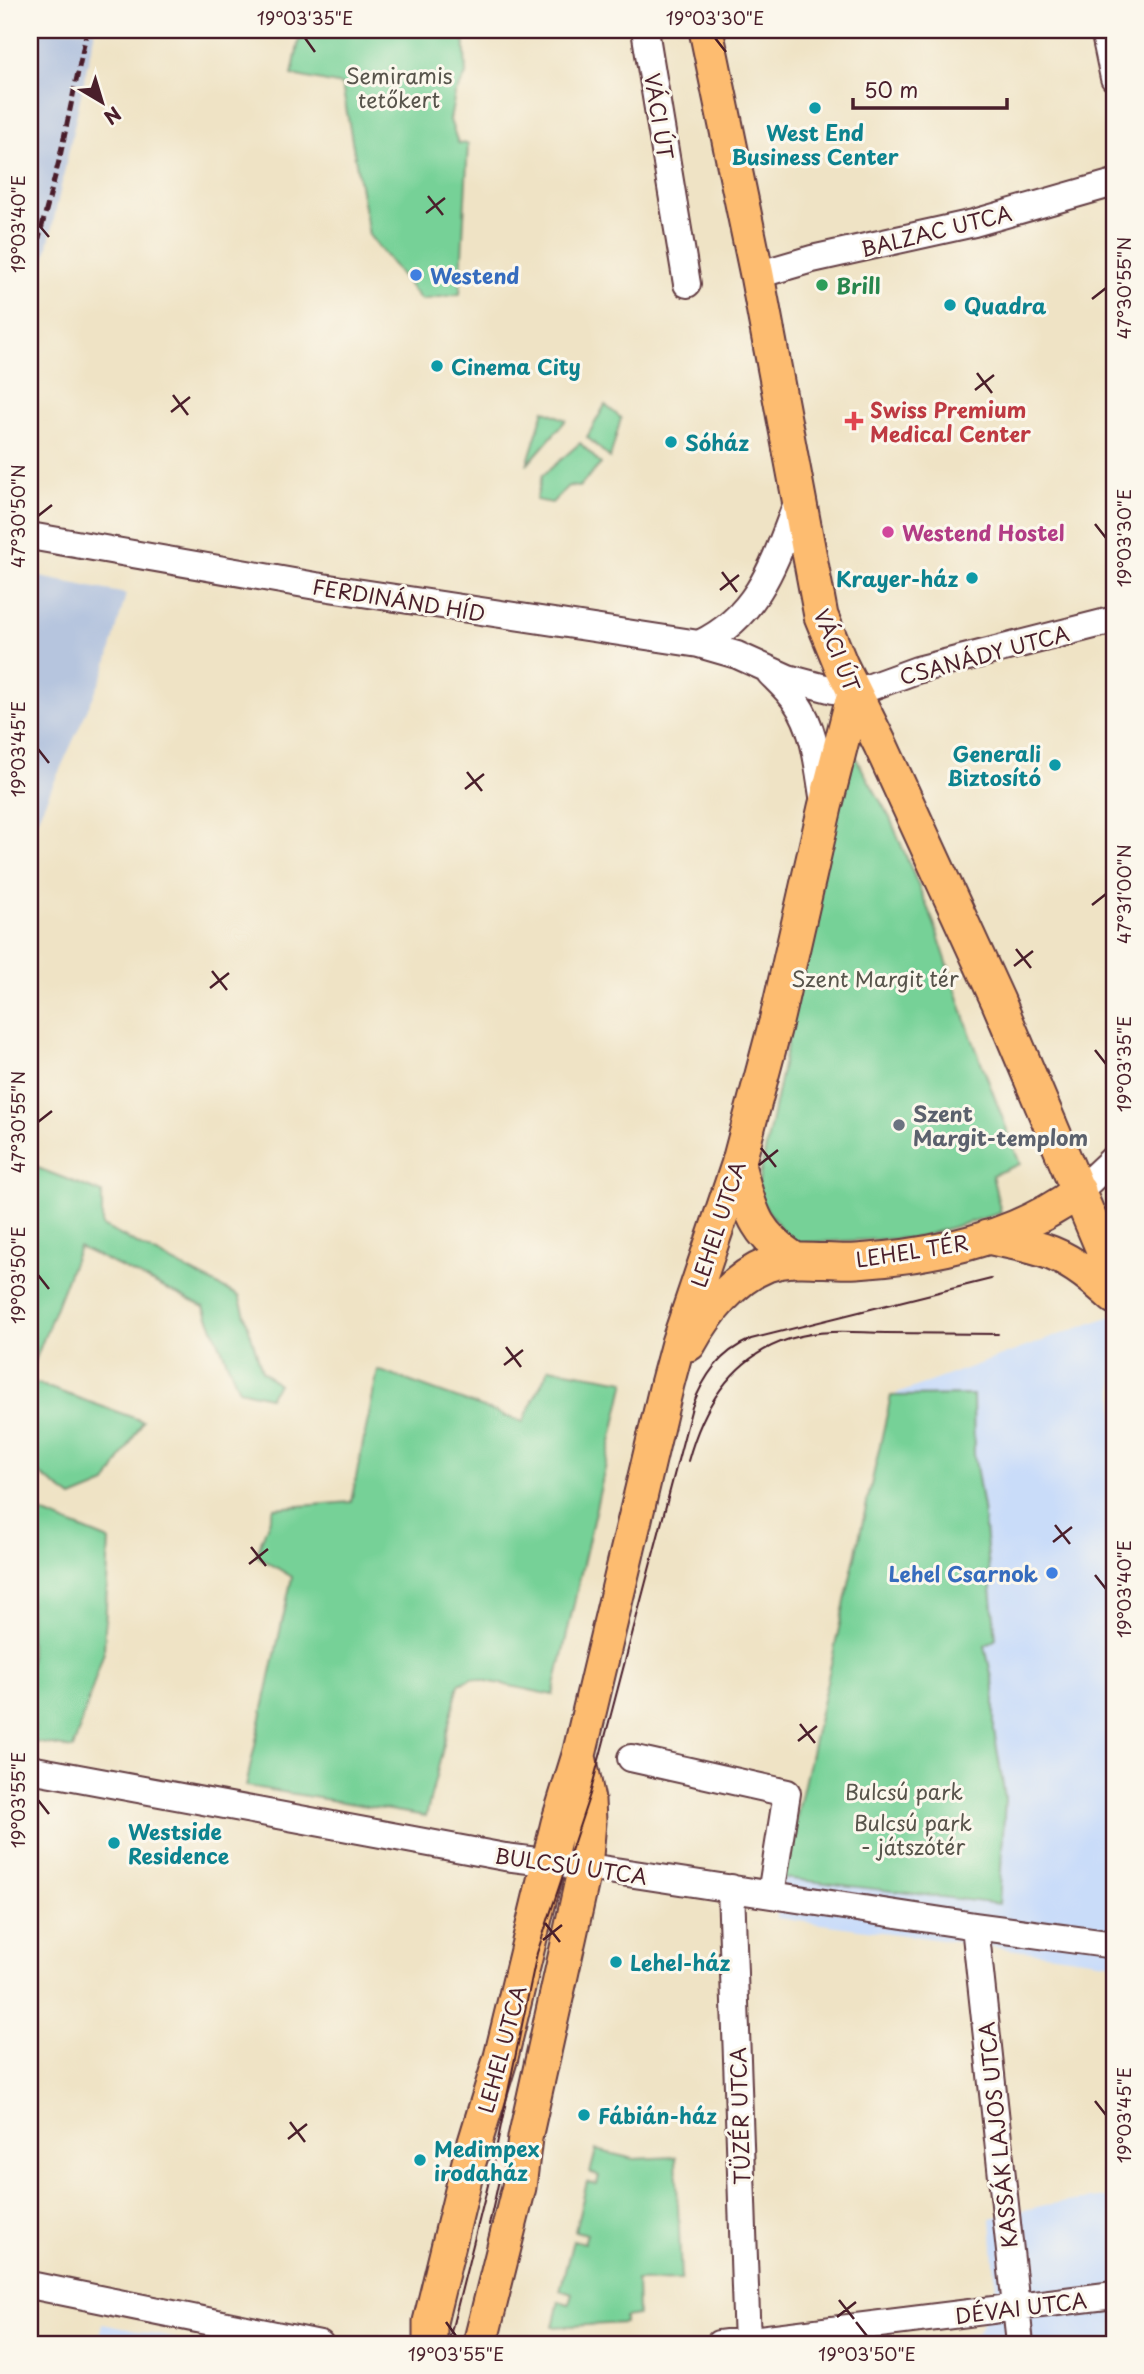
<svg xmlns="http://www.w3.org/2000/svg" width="1144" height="2374" font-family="'Playpen Sans',sans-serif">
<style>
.built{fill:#c9dcf9}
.industrial{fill:#b6c5de}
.green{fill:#76d197;stroke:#607861;stroke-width:2}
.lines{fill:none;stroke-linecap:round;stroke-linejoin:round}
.minor-casing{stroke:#633c42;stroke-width:30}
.major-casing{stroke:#633c42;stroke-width:37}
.minor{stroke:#fff;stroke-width:26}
.major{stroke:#fdbc70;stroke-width:33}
.tram{stroke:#4a1f2b;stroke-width:2}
.rail{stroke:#4a1f2b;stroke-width:5;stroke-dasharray:10 5;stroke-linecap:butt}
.ticks{fill:none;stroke:#4a1f2b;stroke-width:2.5}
.culture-dot{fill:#0f9aa8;stroke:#fbf7ec;stroke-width:2.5}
.shop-dot{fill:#3f7fe0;stroke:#fbf7ec;stroke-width:2.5}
.leisure-dot{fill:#2e9e5b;stroke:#fbf7ec;stroke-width:2.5}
.health-dot{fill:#e0444e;stroke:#fbf7ec;stroke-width:2.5}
.hotel-dot{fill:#d1479c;stroke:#fbf7ec;stroke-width:2.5}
.worship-dot{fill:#6b7280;stroke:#fbf7ec;stroke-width:2.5}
.labels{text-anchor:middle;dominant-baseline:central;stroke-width:6;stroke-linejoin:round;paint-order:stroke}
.park-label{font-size:21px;fill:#57544b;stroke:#fbf7ec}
.street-label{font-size:21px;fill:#4a1f2b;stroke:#fbf7ec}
.culture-label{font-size:21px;font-weight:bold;fill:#0d838f;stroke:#fbf7ec;text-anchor:start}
.shop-label{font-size:21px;font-weight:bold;fill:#366cbe;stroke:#fbf7ec;text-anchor:start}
.leisure-label{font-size:21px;font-weight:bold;fill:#27864d;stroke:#fbf7ec;text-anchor:start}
.health-label{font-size:21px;font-weight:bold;fill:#be3a42;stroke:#fbf7ec;text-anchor:start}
.hotel-label{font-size:21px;font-weight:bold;fill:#b23c85;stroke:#fbf7ec;text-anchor:start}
.worship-label{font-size:21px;font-weight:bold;fill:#5b616d;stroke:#fbf7ec;text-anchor:start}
.neatline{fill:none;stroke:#4a1f2b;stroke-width:2.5}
.ticks-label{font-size:18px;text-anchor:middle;fill:#4a1f2b}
</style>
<rect width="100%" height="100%" fill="#fbf7ec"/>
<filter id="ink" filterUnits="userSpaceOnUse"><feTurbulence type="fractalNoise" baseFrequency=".0143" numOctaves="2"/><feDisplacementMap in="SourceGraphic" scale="14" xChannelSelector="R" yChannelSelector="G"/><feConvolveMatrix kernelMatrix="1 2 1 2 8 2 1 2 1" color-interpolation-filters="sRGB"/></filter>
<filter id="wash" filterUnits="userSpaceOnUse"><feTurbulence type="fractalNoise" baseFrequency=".00686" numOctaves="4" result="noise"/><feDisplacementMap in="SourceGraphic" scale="28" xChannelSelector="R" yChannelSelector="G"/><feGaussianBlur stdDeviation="1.57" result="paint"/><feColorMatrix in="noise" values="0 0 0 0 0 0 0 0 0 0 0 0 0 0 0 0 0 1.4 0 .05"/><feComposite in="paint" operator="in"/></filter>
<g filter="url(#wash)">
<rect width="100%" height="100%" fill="#efe3c5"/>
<!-- built -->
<path class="built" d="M1114,1315V1963L776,1918L783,1878L891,1396Z
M1114,2196V2344H902L977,2334L996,2291L991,2218L1045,2205Z
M102,2324L177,2339L176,2344H97Z"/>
<!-- industrial -->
<path class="industrial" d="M30,30H95L47,251L30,311Z
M30,575L126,594L105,671L30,835Z"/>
<!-- green -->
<path class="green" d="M301,30H464L466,75L455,94L450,120L458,143L468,144L460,294L421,300L369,235L342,85L292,75Z
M605,405L621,418L610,458L587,437Z
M544,410L566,420L527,465Z
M580,443L601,464L579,487L568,486L552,503L536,500L542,476Z
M853,753L890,818L934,923L969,1030L1020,1164L992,1175L1001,1213L915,1238L792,1243L756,1195L847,757Z
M30,1165L102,1193V1226L239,1296L262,1371L278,1384L269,1397L239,1390L204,1307L79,1247L30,1374Z
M549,1368L625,1381L553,1695L472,1678L459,1684L426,1816L246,1786L292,1577L256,1555L274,1508L351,1502L378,1370L523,1422Z
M30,1381L143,1421L106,1484L72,1498L30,1467Z
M973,1395L974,1454L983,1508L996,1639L985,1646L994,1687V1730L1005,1798L999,1904L783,1878L891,1396Z
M30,1508L109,1540L104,1651L73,1749L30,1741Z
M596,2150L634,2159L676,2157L681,2280L637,2281L638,2315L625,2317V2323L553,2327L559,2301L569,2304L572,2294L560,2290L573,2240L584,2243L587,2234L575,2231L587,2182L597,2184L599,2176L590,2173Z"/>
</g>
<g filter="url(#ink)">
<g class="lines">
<!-- minor casing -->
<g class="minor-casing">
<path id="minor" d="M645,30L687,284
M1104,30L1114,78
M757,275L812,259L974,223L1114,183
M30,536L316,586L699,644L737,655L788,678L833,690L854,693L917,670L1114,620
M699,644C761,615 776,557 799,498
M770,673C779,682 789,691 796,702C816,730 818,768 824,802
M1079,1191L1114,1158
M631,1758L787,1793L771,1894
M30,1769L505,1857L608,1870L975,1926L1114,1945
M731,1888L747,2344
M975,1926L1020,2344
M30,2285L320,2344
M719,2344L1114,2295"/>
</g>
<!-- major casing -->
<g class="major-casing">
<path id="major" d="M706,30L757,275L821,616L841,665L881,746L998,1001L1114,1276
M738,1165C751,1210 752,1231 794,1259
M987,1237C1008,1242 1031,1245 1051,1253C1076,1263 1095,1280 1114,1297
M689,1344C706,1313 734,1278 767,1265C796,1255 827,1263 857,1261C934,1256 1017,1238 1079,1191
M430,2344V2322L469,2162L501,2057L558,1823L579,1755L667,1384L678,1343L738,1165L776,1022L825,807L854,693
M480,2344L519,2187L525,2138L585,1867L589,1822L588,1800L580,1761"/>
</g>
<!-- minor -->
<use href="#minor" class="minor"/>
<!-- major -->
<use href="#major" class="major"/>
<!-- tram -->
<path class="tram" d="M688,1461C708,1388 751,1335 832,1332C850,1331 868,1333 885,1333C923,1333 960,1334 998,1334
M489,2225L501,2171
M448,2344L491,2173L537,1953L590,1794L692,1407C704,1376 719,1353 751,1339L991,1279"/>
<!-- rail -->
<path class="rail" d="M30,272L59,161L87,30"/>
</g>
</g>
<!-- ticks -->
<path class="ticks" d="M305,38L315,52M715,38L726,52M428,196L443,215M426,213L445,198M38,224L49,237M1092,299L1106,288M977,373L992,393M975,390L994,375M173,395L188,415M171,412L190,397M38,516L52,505M1095,524L1106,538M722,572L737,592M720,590L739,575M38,749L49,763M467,772L482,791M465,789L484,774M1092,905L1106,894M1016,949L1031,968M1014,966L1033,951M212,971L227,990M210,988L229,973M1095,1050L1106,1064M38,1122L52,1111M761,1148L776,1167M759,1165L778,1150M38,1275L49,1289M506,1347L521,1367M504,1365L523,1350M1055,1525L1070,1544M1053,1542L1072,1527M251,1547L266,1566M249,1564L268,1549M1095,1575L1106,1589M800,1724L815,1743M798,1741L817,1726M38,1800L49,1814M545,1923L560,1942M543,1940L562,1925M1095,2101L1106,2115M290,2122L305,2142M288,2139L307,2124M839,2300L854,2319M837,2317L856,2302M446,2322L456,2336M856,2322L867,2336"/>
<!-- markers -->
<g class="culture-dot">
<circle cx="815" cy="108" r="7"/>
<circle cx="950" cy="305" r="7"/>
<circle cx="437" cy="366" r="7"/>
<circle cx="671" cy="442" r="7"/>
<circle cx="972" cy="578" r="7"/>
<circle cx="1055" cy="765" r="7"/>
<circle cx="114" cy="1843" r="7"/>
<circle cx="616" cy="1962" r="7"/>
<circle cx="584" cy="2115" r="7"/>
<circle cx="420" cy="2160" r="7"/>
</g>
<g class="shop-dot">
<circle cx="416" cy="275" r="7"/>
<circle cx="1052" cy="1573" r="7"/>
</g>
<circle class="leisure-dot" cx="822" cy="285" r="7"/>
<path class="health-dot" d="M850.5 410.5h7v7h7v7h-7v7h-7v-7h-7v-7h7z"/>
<circle class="hotel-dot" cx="888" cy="532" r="7"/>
<circle class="worship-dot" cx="899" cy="1125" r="7"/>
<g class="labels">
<!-- park labels -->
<g class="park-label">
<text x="399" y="75">Semiramis<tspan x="399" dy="24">tetőkert</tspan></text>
<text x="875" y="978">Szent Margit tér</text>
<text x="904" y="1791">Bulcsú park</text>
<text x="913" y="1822">Bulcsú park<tspan x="913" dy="24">- játszótér</tspan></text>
</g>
<!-- street labels -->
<g class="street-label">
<text transform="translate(660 116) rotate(81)">VÁCI ÚT</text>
<text transform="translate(936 230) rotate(-14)">BALZAC UTCA</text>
<text transform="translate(399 599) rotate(9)">FERDINÁND HÍD</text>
<text transform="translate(838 650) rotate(68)">VÁCI ÚT</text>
<text transform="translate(984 654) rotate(-15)">CSANÁDY UTCA</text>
<text transform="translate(717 1224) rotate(-72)">LEHEL UTCA</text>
<text transform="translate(912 1250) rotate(-9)">LEHEL TÉR</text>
<text transform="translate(571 1865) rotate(8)">BULCSÚ UTCA</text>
<text transform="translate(501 2049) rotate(-75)">LEHEL UTCA</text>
<text transform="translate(739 2116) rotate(-92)">TÜZÉR UTCA</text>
<text transform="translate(997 2135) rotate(-96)">KASSÁK LAJOS UTCA</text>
<text transform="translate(1021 2307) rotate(-7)">DÉVAI UTCA</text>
</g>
<!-- culture labels -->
<g class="culture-label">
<text x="815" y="132" text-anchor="middle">West End<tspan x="815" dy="24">Business Center</tspan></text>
<text x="964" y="305">Quadra</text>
<text x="451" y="366">Cinema City</text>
<text x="685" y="442">Sóház</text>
<text x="958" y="578" text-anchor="end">Krayer-ház</text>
<text x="1041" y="753" text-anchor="end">Generali<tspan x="1041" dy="24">Biztosító</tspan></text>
<text x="128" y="1831">Westside<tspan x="128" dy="24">Residence</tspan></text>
<text x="630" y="1962">Lehel-ház</text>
<text x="598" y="2115">Fábián-ház</text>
<text x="434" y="2148">Medimpex<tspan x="434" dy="24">irodaház</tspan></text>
</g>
<!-- shop labels -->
<g class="shop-label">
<text x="430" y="275">Westend</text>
<text x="1038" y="1573" text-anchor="end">Lehel Csarnok</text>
</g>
<!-- leisure labels -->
<g class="leisure-label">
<text x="836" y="285">Brill</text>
</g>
<!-- health labels -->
<g class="health-label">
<text x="870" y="409">Swiss Premium<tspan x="870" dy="24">Medical Center</tspan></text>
</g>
<!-- hotel labels -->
<g class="hotel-label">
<text x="902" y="532">Westend Hostel</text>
</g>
<!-- worship labels -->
<g class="worship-label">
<text x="913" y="1113">Szent<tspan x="913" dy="24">Margit-templom</tspan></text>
</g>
</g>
<!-- margin -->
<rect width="1144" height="2374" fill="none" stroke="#fbf7ec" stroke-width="77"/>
<!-- north arrow -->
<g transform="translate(102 102) rotate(142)" stroke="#fbf7ec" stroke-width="5" paint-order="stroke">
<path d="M0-5L12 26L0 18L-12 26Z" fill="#4a1f2b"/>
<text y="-10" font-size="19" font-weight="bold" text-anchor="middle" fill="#4a1f2b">N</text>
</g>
<!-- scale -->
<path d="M853 98v10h154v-10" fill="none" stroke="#4a1f2b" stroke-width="3.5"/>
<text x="864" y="98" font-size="21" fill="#4a1f2b" stroke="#fbf7ec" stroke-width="5" paint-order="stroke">50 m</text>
<rect x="38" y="38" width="1068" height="2298" class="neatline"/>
<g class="ticks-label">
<text x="305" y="25">19°03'35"E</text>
<text x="715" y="25">19°03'30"E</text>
<text transform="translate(19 224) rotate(-90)" y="6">19°03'40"E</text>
<text transform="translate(1125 288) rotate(-90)" y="6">47°30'55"N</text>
<text transform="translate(19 516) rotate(-90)" y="6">47°30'50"N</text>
<text transform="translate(1125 538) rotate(-90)" y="6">19°03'30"E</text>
<text transform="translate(19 749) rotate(-90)" y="6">19°03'45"E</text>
<text transform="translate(1125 894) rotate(-90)" y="6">47°31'00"N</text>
<text transform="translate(1125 1064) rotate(-90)" y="6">19°03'35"E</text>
<text transform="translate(19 1122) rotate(-90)" y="6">47°30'55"N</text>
<text transform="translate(19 1275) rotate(-90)" y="6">19°03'50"E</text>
<text transform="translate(1125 1589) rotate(-90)" y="6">19°03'40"E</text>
<text transform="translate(19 1800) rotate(-90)" y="6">19°03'55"E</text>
<text transform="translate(1125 2115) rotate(-90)" y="6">19°03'45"E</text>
<text x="456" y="2361">19°03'55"E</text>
<text x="867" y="2361">19°03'50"E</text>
</g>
</svg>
